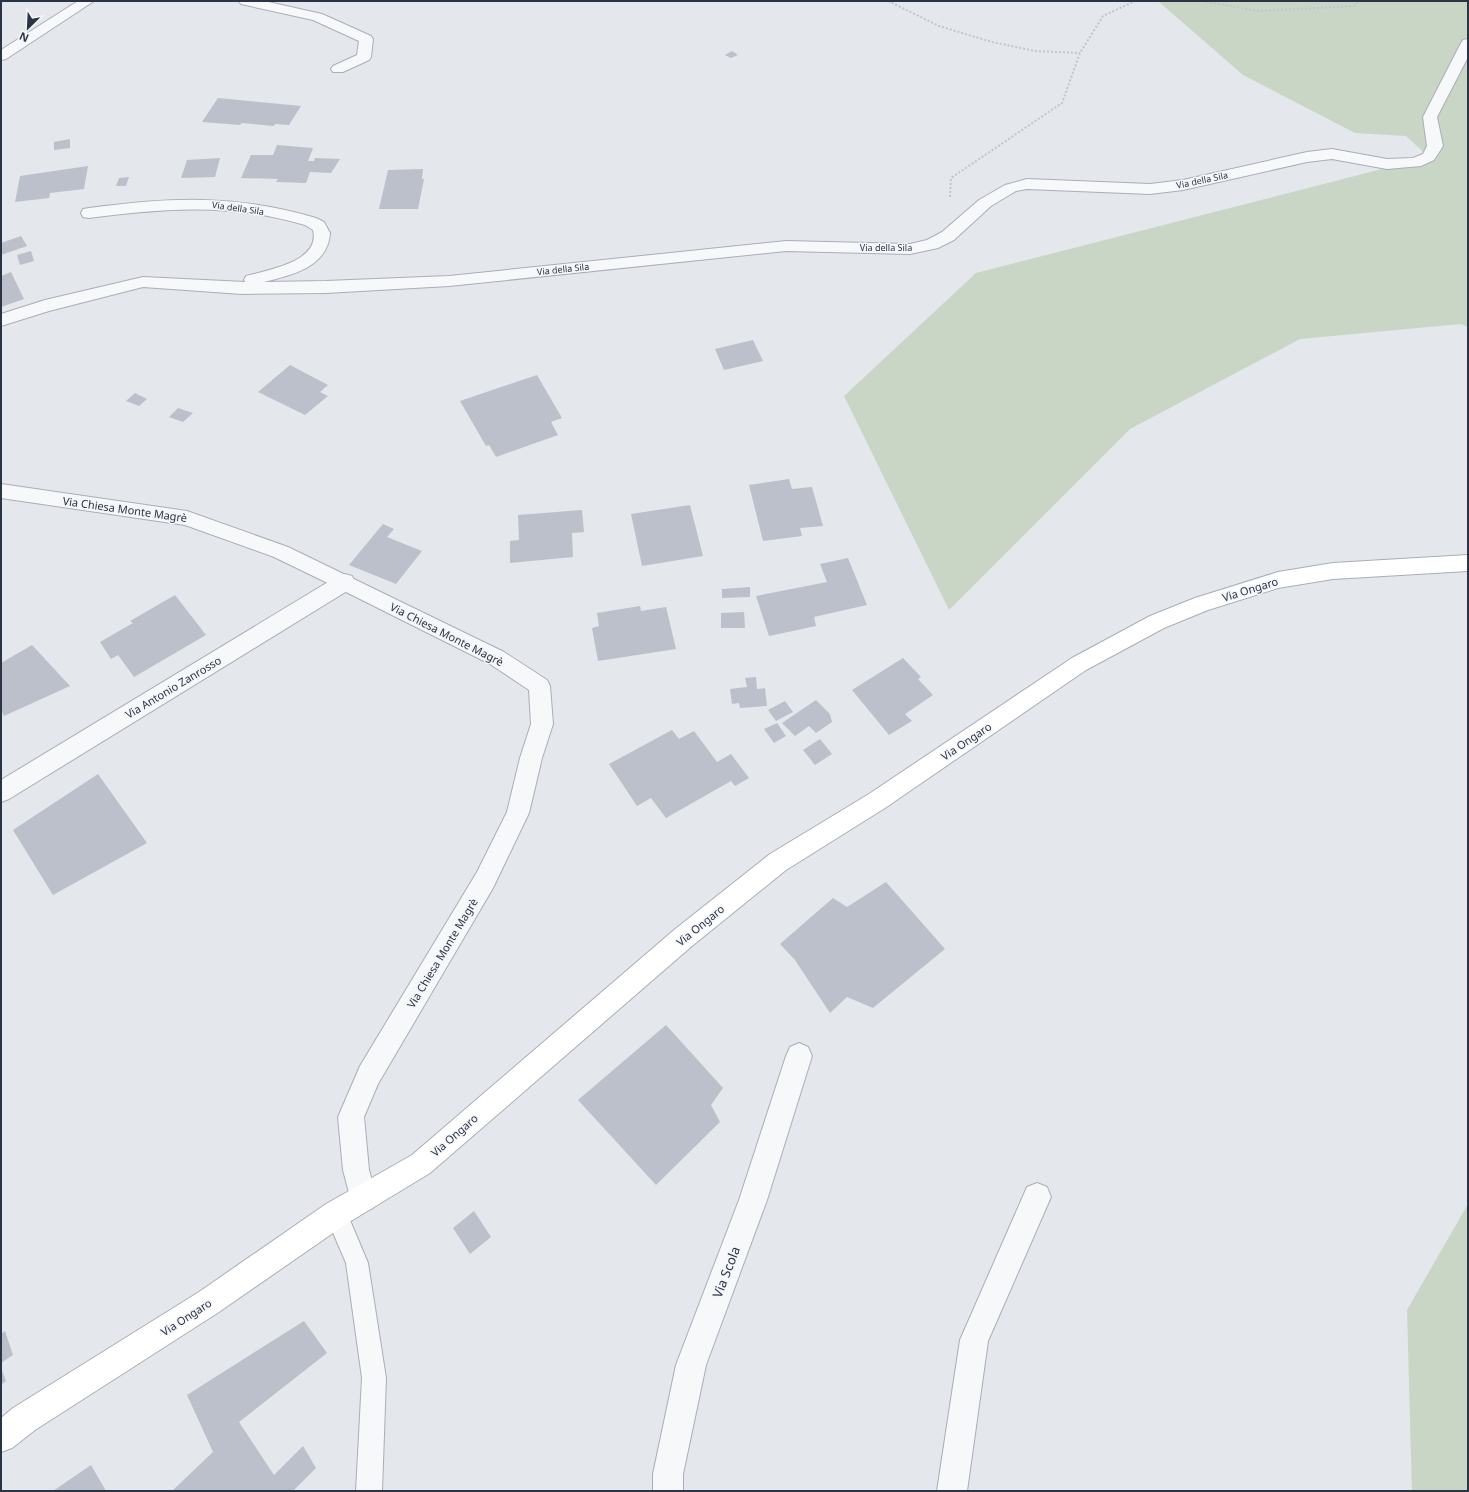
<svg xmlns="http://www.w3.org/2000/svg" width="1469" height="1492" font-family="'Noto Sans',sans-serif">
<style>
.green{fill:#c9d6c5}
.building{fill:#bbc0ca}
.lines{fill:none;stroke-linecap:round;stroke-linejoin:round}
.service-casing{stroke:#a9aeb7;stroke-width:2}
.minor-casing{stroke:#a9aeb7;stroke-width:2}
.tertiary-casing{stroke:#a9aeb7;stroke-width:2}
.secondary-casing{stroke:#a9aeb7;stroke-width:2}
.path{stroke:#c2c5cb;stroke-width:2;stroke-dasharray:2 2;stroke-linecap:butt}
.service{fill:#f7f8fa;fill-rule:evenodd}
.minor{fill:#f7f8fa;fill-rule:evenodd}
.tertiary{fill:#f7f8fa;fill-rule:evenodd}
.secondary{fill:#fff;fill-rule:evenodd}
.labels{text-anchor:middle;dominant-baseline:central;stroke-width:3;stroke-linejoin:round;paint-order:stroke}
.far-street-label{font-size:9px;fill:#2b3445;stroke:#f4f6f9}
.street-label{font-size:11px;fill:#2b3445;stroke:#f4f6f9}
.near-street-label{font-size:13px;fill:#2b3445;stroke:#f4f6f9}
</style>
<rect width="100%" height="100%" fill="#e4e7ec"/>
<!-- green -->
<path class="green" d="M1158,1H1468V327L1461,324L1300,339L1130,429L949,610L844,396L976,273L1429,157L1406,136L1355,133L1243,75Z
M1468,1204V1491H1412L1407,1310Z"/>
<!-- building -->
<path class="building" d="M732,51L738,55L731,58L725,55Z
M218,98L239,100L301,106L289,125L275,124L274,126L242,123L240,125L202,122Z
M70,139V148L54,150V142Z
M277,145L313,148L308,161H314L315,158L340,159L331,173L310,172L306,183L276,182L278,179L241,178L251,155H273Z
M220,158L215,177L181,178L187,160Z
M88,166L84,189L50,193L49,198L15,202L20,176Z
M423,169L422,179H424L418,209H379L388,170Z
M129,177L126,186H116L119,178Z
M21,236L27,246L1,255V243Z
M31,251L34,261L20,265L17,255Z
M11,272L24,299L1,307V276Z
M753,340L763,361L724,370L715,349Z
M290,365L328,385L320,392L328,396L305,415L258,392Z
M537,375L562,418L551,422L558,435L496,457L489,445L486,446L460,401Z
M135,393L147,399L139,406L126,401Z
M178,408L193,413L183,422L169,417Z
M789,479L792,489L812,487L823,526L800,528L802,536L763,541L749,485Z
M690,505L703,556L642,566L631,514Z
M582,510L584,532L572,533L573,557L510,563V541L519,540L518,515Z
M383,524L394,529L387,537L422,551L396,584L349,565Z
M848,558L867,605L814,617L816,626L769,636L756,596L827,582L820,564Z
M750,587V597L722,598V589Z
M175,595L206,635L134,677L118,655L111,659L100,642L133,623L130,621Z
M640,606L641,611L666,607L676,649L598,661L592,628L599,626L597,613Z
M744,612L745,628H721V613Z
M32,645L70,686L4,716L1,710V663Z
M903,658L921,677L918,679L933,695L905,714L912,721L889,735L852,690Z
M756,677L757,689L765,688L767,706L740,708L739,703L732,704L730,689L747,687L745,678Z
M816,700L830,714L832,722L816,733L809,726L795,736L782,723Z
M785,701L793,712L776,721L768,710Z
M777,723L786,736L774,743L764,729Z
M672,730L679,739L694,731L717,762L731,754L749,778L735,786L731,781L666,818L651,798L637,806L609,764Z
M820,739L832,754L815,765L803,750Z
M98,774L147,843L53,895L13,830Z
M886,882L945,949L873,1008L847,997L830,1013L795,960L780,944L833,898L847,907Z
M666,1025L723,1088L711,1105L720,1122L656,1185L578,1100Z
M474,1211L491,1237L470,1254L453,1228Z
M304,1321L327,1353L239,1422L274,1475L303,1446L316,1468L293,1491H172L213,1452L187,1395Z
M5,1331L13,1355L1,1363V1334Z
M1,1368L6,1381L1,1385Z
M91,1465L106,1491H53Z"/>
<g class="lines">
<!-- service casing -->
<g class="service-casing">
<path id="service" d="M336,1203L344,1206L368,1263L386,1378L382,1491H356L362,1378L346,1263L325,1214L328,1206Z"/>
</g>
<!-- minor casing -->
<g class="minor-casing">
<path id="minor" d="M78,1H94L6,59L1,60V50Z
M239,1H264L322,14L371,36L373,39L371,57L369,60L343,72H333L331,69L333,66L357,55L359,41L313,20L241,4Z
M1468,39V57L1437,117L1443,146L1434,160L1421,166L1387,169L1332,159L1307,162L1183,190L1150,194L1027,189L1016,191L991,206L954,240L938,248L910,254L786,251L449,286L326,293L242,294L143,287L49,311L1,326V314L45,300L143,277L245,282L244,280L246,276C267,270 321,262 313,230L305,225C231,203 164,208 89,218L83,217L81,213L83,209L89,208C172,197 234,194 316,218L324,222L330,233C328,267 292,275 264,282L326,281L449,276L786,241L910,244L927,240L942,232L979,200L1005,185L1027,179L1150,184L1183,180L1307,152L1332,149L1387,159L1413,158L1423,154L1427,146L1423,117L1461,43L1463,40Z
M345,574L352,576L355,582L352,588L9,799L1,802V780L338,576Z
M799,1043L808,1047L812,1056L767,1200L706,1365L683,1474V1491H653V1474L676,1365L739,1200L786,1056L790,1047Z
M1037,1183L1047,1187L1051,1197L988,1341L967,1491H937L960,1340L1027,1187Z"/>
</g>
<!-- tertiary casing -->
<g class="tertiary-casing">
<path id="tertiary" d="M1,484L187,511L288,547L504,652L547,680L550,686L553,724L542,758L529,813L493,888L378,1084L364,1117L369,1170L377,1198L373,1208L363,1212L353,1208L343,1170L338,1117L360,1066L477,872L507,812L520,758L531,724L529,690L490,664L338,588L274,557L185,525L1,498Z"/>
</g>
<!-- secondary casing -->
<g class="secondary-casing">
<path id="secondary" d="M1468,555V571L1333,579L1278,588L1208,610L1164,628L1086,670L885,808L786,870L692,946L430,1173L346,1224L219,1312L35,1430L12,1448L1,1452V1418L13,1408L199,1292L326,1204L412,1155L674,930L770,854L869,794L1072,658L1150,616L1195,598L1278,572L1333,563Z"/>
</g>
<!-- path -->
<path class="path" d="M888,1L939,26L992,42L1035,51L1080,53
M1202,1L1258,11L1354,6L1359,1
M950,197L951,178L1062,103L1080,53L1103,16L1135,1"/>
<!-- service -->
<use href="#service" class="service"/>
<!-- minor -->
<use href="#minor" class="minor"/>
<!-- tertiary -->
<use href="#tertiary" class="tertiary"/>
<!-- secondary -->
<use href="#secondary" class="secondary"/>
</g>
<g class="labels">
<!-- far-street labels -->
<g class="far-street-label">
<text transform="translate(1202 180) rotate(-12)">Via della Sila</text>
<text transform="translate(238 208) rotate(8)">Via della Sila</text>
<text x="886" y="247">Via della Sila</text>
<text transform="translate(563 269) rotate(-6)">Via della Sila</text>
</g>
<!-- street labels -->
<g class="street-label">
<text transform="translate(125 509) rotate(8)">Via Chiesa Monte Magrè</text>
<text transform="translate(1250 589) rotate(-17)">Via Ongaro</text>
<text transform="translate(447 634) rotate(27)">Via Chiesa Monte Magrè</text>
<text transform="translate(173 687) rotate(-31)">Via Antonio Zanrosso</text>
<text transform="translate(966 741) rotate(-34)">Via Ongaro</text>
<text transform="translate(700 925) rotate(-39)">Via Ongaro</text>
<text transform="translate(442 953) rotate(-59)">Via Chiesa Monte Magrè</text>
<text transform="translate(454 1135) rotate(-41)">Via Ongaro</text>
<text transform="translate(186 1317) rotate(-33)">Via Ongaro</text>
</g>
<!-- near-street labels -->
<g class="near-street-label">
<text transform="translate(726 1272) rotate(-69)">Via Scola</text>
</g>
</g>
<!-- border -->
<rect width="1469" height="1492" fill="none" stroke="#2b3445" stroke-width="4"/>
<!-- north arrow -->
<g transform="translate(28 28) rotate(204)" stroke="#f4f6f9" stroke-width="3" paint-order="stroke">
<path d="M0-3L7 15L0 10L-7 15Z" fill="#2b3445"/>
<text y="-6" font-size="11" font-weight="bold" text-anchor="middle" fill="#2b3445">N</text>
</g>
</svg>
